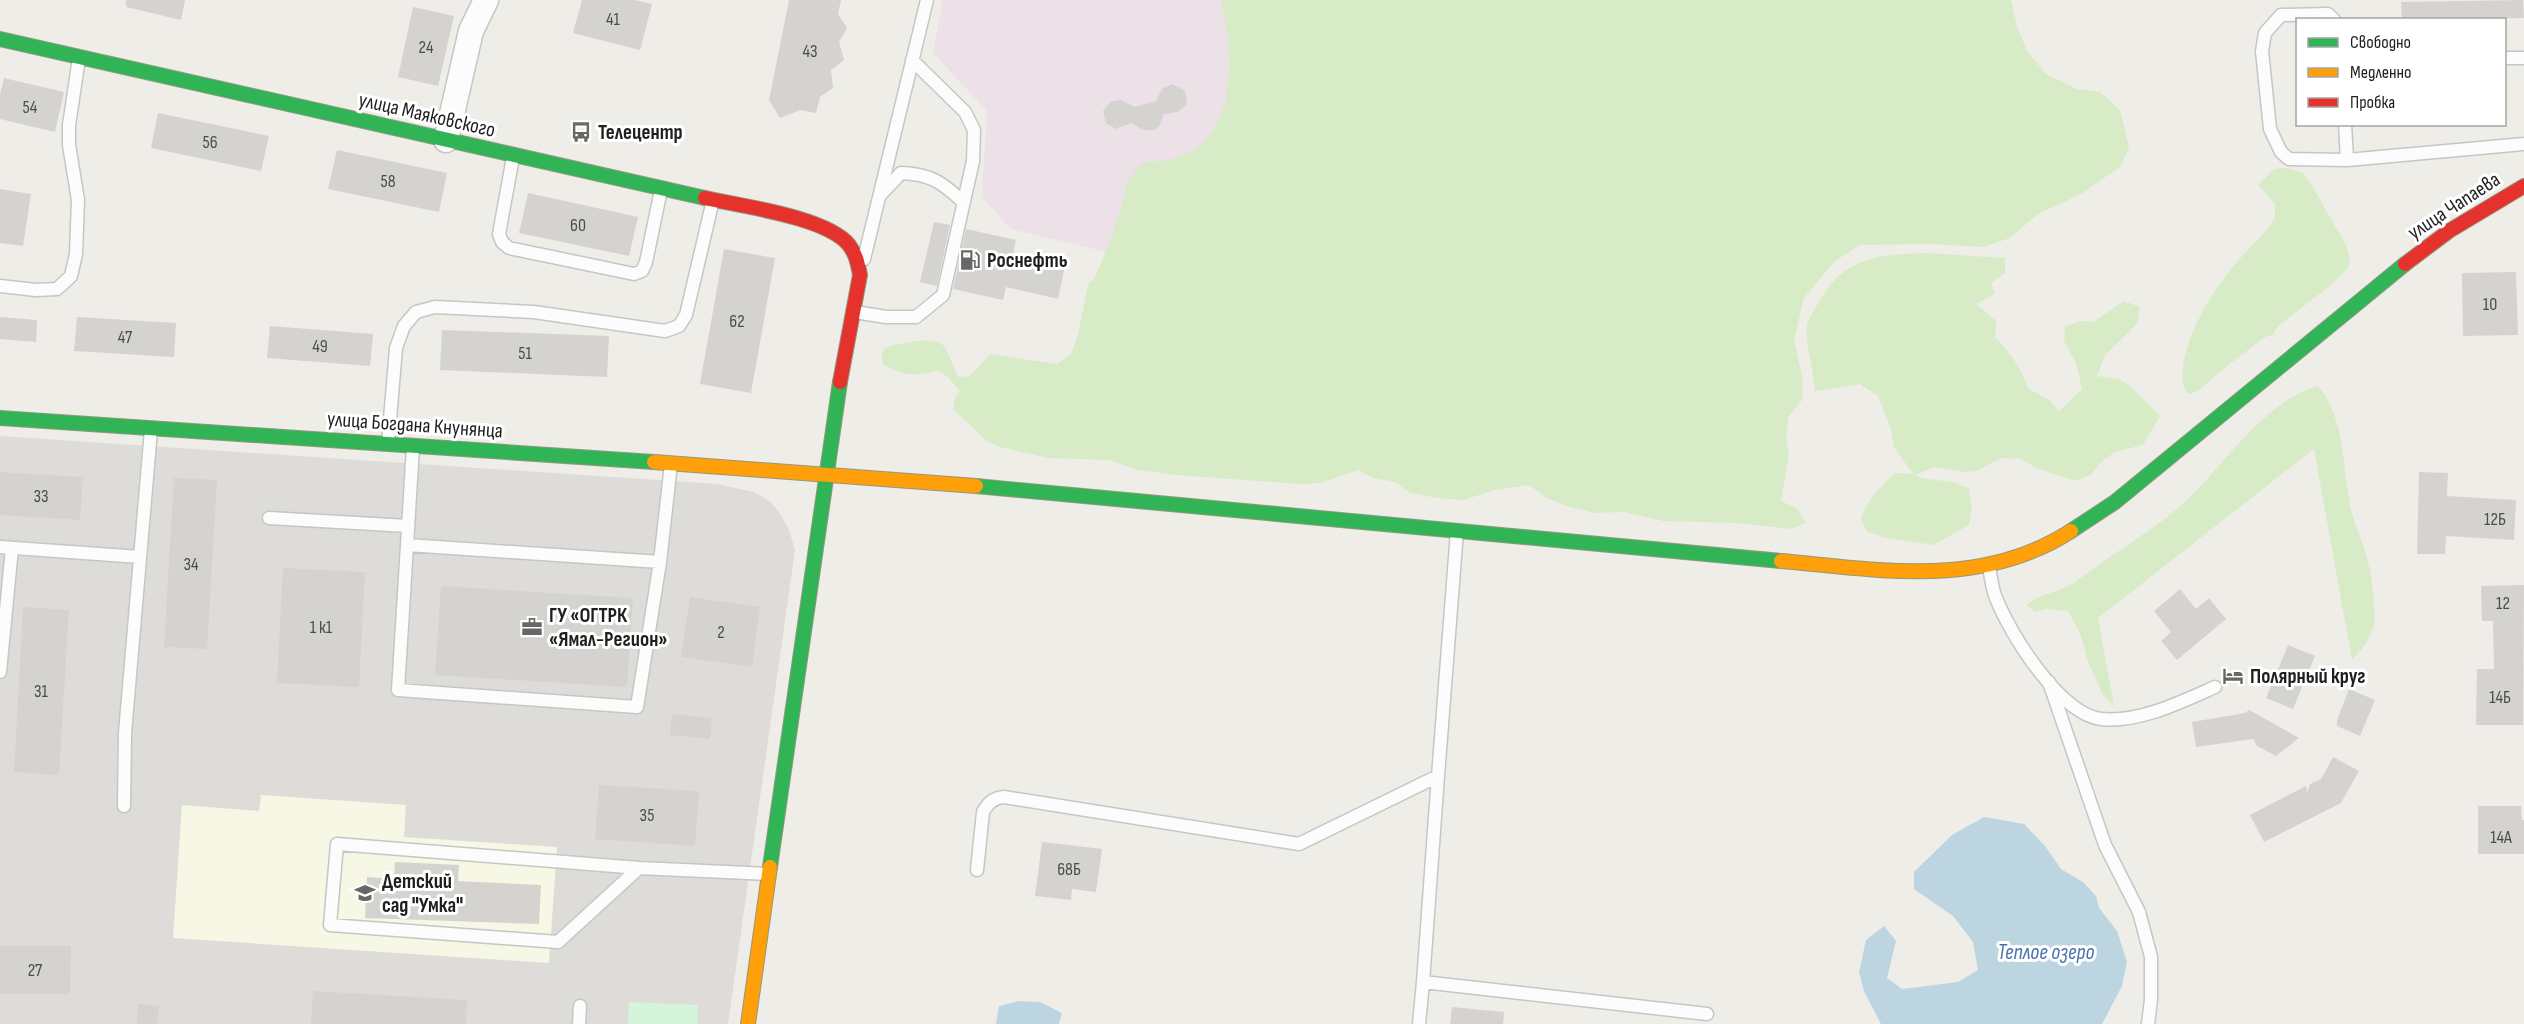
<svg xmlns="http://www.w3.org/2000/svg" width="2524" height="1024" font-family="'Sofia Sans Condensed',sans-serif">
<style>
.residential{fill:#dddcd9}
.industrial{fill:#ebe1e6}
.education{fill:#f6f7e4}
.grass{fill:#d7ecc6}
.park{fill:#d6f4d9}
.water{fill:#bcd5e1}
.building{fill:#d5d3cf}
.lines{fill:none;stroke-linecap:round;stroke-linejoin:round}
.lane-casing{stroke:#c6c6c4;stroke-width:15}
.street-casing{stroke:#c6c6c4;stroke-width:27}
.fast-casing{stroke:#949880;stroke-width:16}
.slow-casing{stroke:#949880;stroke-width:16}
.jam-casing{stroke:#949880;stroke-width:16}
.lane{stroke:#fcfcfc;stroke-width:12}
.street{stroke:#fcfcfc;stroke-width:24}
.fast{stroke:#30b455;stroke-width:14}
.slow{stroke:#ff9f0a;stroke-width:14}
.jam{stroke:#e5322d;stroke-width:14}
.labels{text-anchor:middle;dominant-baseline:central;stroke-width:6;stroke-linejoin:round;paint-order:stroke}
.number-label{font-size:18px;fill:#4c4c4b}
.street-label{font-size:21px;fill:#1f1f1f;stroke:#fff}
.poi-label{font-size:21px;font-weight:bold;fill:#1f1f1f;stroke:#fff;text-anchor:start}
.water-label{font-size:22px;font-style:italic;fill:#4a72b1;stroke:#fff}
</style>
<rect width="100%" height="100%" fill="#eeede8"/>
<!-- residential -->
<path class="residential" d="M0,436L717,484L753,492L770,501L781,515L789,530L795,550L728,1024H0Z"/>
<!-- industrial -->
<path class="industrial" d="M943,0H1288L1264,190L1132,258L1011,229L982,197L987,111L933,53Z"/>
<!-- education -->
<path class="education" d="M261,795L406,805L404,837L557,847L549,963L173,938L182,805L259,811Z"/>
<!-- grass -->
<path class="grass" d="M1222,0H2011L2017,26L2027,51L2046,74L2077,89L2100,92L2120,110L2129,147L2121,166L2081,194L2038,214L2010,238L1983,247L1933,244L1860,245L1835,261L1804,298L1794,340L1803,381L1802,400L1788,417L1786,439L1789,454L1781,501L1798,509L1806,523L1791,529L1736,523L1663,521L1624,512L1595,513L1566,506L1547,498L1529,485L1494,490L1464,500L1437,498L1410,493L1395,482L1373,478L1358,470L1321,483L1300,484L1177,475L1138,470L1109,460L1049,458L1003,448L988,442L953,409L955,398L960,391L948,377L937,370C916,377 902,376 883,364L881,357L885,348C899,344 938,333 946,349C950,358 953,367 958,376L969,377L990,354L1057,364L1071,354L1078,335L1088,284L1094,279L1112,237L1129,179L1144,162C1220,163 1234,100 1228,37C1227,24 1222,12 1222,0Z
M2286,168L2303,173L2308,179L2345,243L2350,257L2348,268L2330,286L2278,326L2273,335L2265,337L2223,369L2198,391L2188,394C2170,370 2201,310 2217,288C2232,265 2253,245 2271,225L2275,216V204L2258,185L2274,169Z
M1926,253L2005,258V273L1991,283L1995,294L1976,304L1996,321L1995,337C2010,352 2021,368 2028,388L2050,401L2059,411L2082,389L2076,363L2064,341L2065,326L2081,321L2093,322L2124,301L2140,307L2137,324L2105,355L2097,376L2119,379L2129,385L2160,416L2143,445L2115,452L2101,462L2091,475L2075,481L2036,468L2021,459L2001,458L1977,471L1965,472L1934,467L1915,475L1921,478L1952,482L1969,488L1972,508L1969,525L1933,545L1882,537L1867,531L1861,520C1865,501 1882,486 1895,473L1913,474L1894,447L1891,429L1878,396L1860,384L1815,391C1814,369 1805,348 1807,327C1807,319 1815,309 1819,302C1844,256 1879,255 1926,253Z
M2318,386C2346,418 2342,469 2351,509C2354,524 2361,537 2365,552C2371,570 2373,588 2374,607C2374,612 2376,620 2374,625C2371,638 2361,651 2352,660L2314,449L2098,618L2114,705L2103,695L2088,662L2080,633L2068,611L2048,609L2035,612L2026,605C2041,593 2057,593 2074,583C2108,556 2145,536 2178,508C2221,471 2262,401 2318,386Z"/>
<!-- park -->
<path class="park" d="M629,1002L698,1005L697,1024H628Z"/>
<!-- water -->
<path class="water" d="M1984,817L2024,824L2045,846L2061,869L2083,882L2096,896L2099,908L2117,931L2127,962L2122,986L2102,1024H1881L1864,991L1859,972L1866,940L1884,926L1896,941L1887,978L1902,989L1958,982L1978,970L1973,942L1953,916L1914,889V872L1952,835Z
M1019,1001L1040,1002L1062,1013L1059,1024H996L999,1006Z"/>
<!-- building -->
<path class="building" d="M126,0H185L181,20L126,7Z
M582,0H635L652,4L640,50L573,33Z
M789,0H841L838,14L847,28L839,42L844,60L831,70L833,88L820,97L816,113L800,110L780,118L769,100Z
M2523,0L2524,18L2402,20L2401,2Z
M413,7L454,16L438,86L398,77Z
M4,78L64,92L55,132L0,119V95Z
M1172,84L1184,90L1187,98L1186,105L1178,112L1164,114L1159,126L1154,130H1143L1131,123L1116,129L1106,123L1103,111L1110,102L1121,100L1134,107L1156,101L1162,89Z
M158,113L269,136L261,171L151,148Z
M337,150L447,173L439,212L328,189Z
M0,189L31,194L23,246L0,243Z
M528,193L638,217L629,256L519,233Z
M934,222L950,225L937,286L920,282Z
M966,229L1016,240L1013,254L1065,266L1058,299L1006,287L1003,300L953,289Z
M724,249L775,258L751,393L700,384Z
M2516,272L2518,335L2463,336L2462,273Z
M0,317L37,320L36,342L0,339Z
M77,317L176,323L174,357L74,351Z
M270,326L373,334L370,366L267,358Z
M442,330L609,336L607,377L440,370Z
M0,472L83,477L80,520L0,515Z
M2419,472L2448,473L2447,496L2516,500L2514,540L2446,536L2445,554H2417Z
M174,478L217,480L207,649L164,647Z
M283,568L365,572L359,687L277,683Z
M2524,585L2523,725H2476L2477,669H2494L2493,621H2482L2481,586Z
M441,586L633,598L627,687L435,675Z
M2180,589L2196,609L2209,598L2226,619L2177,660L2161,641L2171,632L2154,611Z
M690,597L760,607L752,667L681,657Z
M23,607L69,610L59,775L14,772Z
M2288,645L2315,656L2293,709L2266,698Z
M2349,689L2375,700L2360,736L2337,726V720Z
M2249,710L2299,738L2276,756L2257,746L2253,739L2196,747L2192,722L2245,713Z
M672,714L712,718L710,739L670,735Z
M2333,757L2359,771L2341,803L2264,842L2250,815L2306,786L2307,793L2310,784L2321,779Z
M599,785L699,791L695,846L595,839Z
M2478,806H2521L2522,820H2524V854H2478Z
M1042,842L1102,849L1096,892L1072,889L1071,900L1035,896Z
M395,862L459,865L458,881L541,885L539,924L365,918L367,877L394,879Z
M0,946H71L70,994H0Z
M313,991L467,1000L466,1024H311Z
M138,1004L159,1006L157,1024H137Z
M1452,1007L1504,1012L1503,1024H1450Z"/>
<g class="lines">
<!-- lane casing -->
<g class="lane-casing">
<path id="lane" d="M2334,20L2328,14L2281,15L2265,33L2262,51L2270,129L2281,152L2289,159L2347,160
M2504,58H2524
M2345,124L2347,160L2524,144
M513,157L499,234L502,242L509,248L634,274L642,271L646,262L661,190
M881,194L901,173C931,174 943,183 963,202
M864,259L927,0
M0,286L36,290L57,289L71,276L76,254L78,200L69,145V125L79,58
M855,312L886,317H916L943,295L973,161L974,130L965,112L912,60
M388,443L396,348L404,326L416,312L435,307L534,312L665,331L679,326L686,315L713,200
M413,447L407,545L660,562L671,464
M269,518L408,526
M407,545L398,690L637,707L660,562
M0,547L140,557
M1989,567C1991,577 1992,589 1996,598C2010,634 2060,714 2101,719C2139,723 2181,702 2215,687
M0,672L12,548
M2049,682L2105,845L2139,912L2151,957V1000L2148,1024
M1438,776L1423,982L1707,1014
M124,806L125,733L151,430
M639,868L558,942L330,925L337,844L639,868L768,874
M977,870L983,812C988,803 993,798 1004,797L1299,844L1438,776L1457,531
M579,1024L580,1006
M1419,1024L1423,982"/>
</g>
<!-- street casing -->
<g class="street-casing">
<path id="street" d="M446,140L471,31L486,0"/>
</g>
<!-- fast casing -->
<g class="fast-casing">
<path id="fast" d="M0,39L705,198
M0,418L654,462
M976,486L1781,561
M2071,531L2115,502L2405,264
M770,867L840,382"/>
</g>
<!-- slow casing -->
<g class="slow-casing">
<path id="slow" d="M654,462L976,486
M1781,561C1881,570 1981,589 2071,531
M748,1024L770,867"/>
</g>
<!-- jam casing -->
<g class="jam-casing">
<path id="jam" d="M705,198C740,206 827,217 849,245C856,254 858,264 860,275L840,382
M2405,264L2449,231L2524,186"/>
</g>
<!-- lane -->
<use href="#lane" class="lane"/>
<!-- street -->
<use href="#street" class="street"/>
<!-- fast -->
<use href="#fast" class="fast"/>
<!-- slow -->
<use href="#slow" class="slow"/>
<!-- jam -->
<use href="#jam" class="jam"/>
</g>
<!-- icons -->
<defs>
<g id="bus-bare" transform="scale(1.62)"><path d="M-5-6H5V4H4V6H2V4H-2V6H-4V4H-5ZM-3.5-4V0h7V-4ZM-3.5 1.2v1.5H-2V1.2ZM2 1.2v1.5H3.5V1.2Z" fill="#676765" stroke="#fff" stroke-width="2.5" paint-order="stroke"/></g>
<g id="fuel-bare" transform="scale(1.62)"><path d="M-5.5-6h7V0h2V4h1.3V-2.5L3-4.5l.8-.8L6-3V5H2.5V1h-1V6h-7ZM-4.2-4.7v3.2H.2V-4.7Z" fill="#676765" stroke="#fff" stroke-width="2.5" paint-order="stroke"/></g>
<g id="office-bare" transform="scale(1.62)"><path d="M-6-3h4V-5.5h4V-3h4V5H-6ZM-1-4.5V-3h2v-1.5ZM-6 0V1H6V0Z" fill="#676765" stroke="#fff" stroke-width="2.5" paint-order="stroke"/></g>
<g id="hotel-bare" transform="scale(1.62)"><path d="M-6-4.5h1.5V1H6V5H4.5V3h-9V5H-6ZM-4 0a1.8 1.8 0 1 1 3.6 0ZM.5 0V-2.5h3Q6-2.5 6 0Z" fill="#676765" stroke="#fff" stroke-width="2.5" paint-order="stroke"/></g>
<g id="school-bare" transform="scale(1.62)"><path d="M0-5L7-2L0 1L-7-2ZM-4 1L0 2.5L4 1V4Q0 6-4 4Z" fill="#676765" stroke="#fff" stroke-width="2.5" paint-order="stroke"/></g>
</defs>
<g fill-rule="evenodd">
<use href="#bus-bare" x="581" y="132"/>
<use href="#fuel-bare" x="970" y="260"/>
<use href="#office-bare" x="532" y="627"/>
<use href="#hotel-bare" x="2233" y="676"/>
<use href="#school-bare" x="365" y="893"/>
</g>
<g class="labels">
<!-- number labels -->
<g class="number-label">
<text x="613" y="19">41</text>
<text x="426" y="47">24</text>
<text x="810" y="51">43</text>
<text x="30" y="107">54</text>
<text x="210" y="142">56</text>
<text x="388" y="181">58</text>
<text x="578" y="225">60</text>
<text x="2490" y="304">10</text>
<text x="737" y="321">62</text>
<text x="125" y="337">47</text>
<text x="320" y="346">49</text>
<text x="525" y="353">51</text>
<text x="41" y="496">33</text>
<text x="2495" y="519">12Б</text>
<text x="191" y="564">34</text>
<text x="2503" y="603">12</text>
<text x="321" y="627">1 к1</text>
<text x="721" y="632">2</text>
<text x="41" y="691">31</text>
<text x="2500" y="697">14Б</text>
<text x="647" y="815">35</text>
<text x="2501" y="837">14А</text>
<text x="1069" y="869">68Б</text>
<text x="35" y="970">27</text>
</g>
<!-- street labels -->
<g class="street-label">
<text transform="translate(427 115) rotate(13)">улица Маяковского</text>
<text transform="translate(2454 206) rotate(-33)">улица Чапаева</text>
<text transform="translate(415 425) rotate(4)">улица Богдана Кнунянца</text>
</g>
<!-- poi labels -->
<g class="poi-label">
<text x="598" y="132">Телецентр</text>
<text x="987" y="260">Роснефть</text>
<text x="549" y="615">ГУ «ОГТРК<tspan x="549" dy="24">«Ямал-Регион»</tspan></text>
<text x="2250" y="676">Полярный круг</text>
<text x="382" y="881">Детский<tspan x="382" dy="24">сад "Умка"</tspan></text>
</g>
<!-- water labels -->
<g class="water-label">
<text x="2046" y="952">Теплое озеро</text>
</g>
</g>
<!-- legend -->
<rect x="2296" y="18" width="210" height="108" fill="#ffffff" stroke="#a5a5a5" stroke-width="1.5"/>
<rect x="2308" y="38" width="30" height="9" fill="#30b455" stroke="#a5a5a5" stroke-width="1.5"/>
<text x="2350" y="48" font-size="18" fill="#1f1f1f">Свободно</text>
<rect x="2308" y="68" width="30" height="9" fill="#ff9f0a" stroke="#a5a5a5" stroke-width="1.5"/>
<text x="2350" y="78" font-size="18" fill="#1f1f1f">Медленно</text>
<rect x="2308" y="98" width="30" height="9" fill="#e5322d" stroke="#a5a5a5" stroke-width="1.5"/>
<text x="2350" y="108" font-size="18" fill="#1f1f1f">Пробка</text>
</svg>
